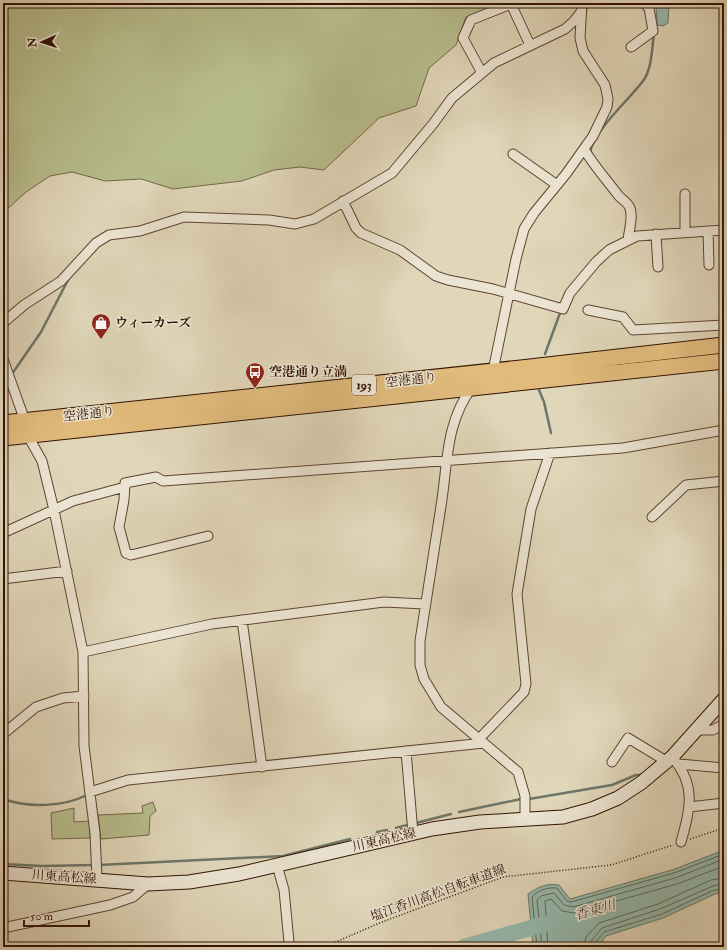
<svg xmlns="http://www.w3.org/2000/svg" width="727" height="950" font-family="'IM FELL Double Pica','Noto Serif JP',serif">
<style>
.green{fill:#b7bc8c;stroke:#746748}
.water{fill:#94b9ad;stroke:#6d7669}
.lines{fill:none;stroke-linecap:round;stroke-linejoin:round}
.shore{stroke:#636658;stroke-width:1}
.stream{stroke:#6d7669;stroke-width:2.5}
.river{stroke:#94b9ad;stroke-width:16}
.minor-casing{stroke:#5e4330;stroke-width:11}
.secondary-casing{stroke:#321203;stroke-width:15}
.trunk-casing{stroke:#321203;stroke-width:17}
.path{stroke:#321203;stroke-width:1.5;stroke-dasharray:1 2;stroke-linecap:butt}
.minor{stroke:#ebe4d2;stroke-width:9}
.secondary{stroke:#ebe4d2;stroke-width:13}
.trunk{stroke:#e0bb7c;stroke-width:15}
.labels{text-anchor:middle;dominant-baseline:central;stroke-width:3;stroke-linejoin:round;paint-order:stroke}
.shield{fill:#ebe4d2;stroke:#6a5141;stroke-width:1}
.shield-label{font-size:12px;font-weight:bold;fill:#321203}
.poi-label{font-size:13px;font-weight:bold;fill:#321203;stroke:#ebe4d2;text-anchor:start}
.street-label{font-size:13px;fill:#321203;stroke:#ebe4d2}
.water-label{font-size:14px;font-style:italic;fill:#544c3e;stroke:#ebe4d2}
</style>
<rect width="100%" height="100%" fill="#e0d6b9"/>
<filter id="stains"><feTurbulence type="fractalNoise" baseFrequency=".005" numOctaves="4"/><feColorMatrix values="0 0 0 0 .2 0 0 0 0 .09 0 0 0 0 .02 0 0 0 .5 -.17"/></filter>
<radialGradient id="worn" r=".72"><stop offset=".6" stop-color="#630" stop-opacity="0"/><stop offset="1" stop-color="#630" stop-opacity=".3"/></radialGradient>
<!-- green -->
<path class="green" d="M3,3H501L466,17L456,45L429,68L416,106L379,118L324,170L300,167L274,170L242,181L173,189L141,179L105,181L72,172L50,176L26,192L3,213Z
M724,484V511L722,512L719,485Z
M153,802L156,811L150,816L149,835L101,839L98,815L143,813L142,806Z
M74,808V822L90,821V838L52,839L51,813Z"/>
<!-- water -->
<path class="water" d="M656,3L669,4L668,23L663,26L657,25Z
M724,850V893L715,894L663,918L606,936L598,947H533L528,894C538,887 546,883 559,885L570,899L672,870Z"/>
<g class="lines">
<!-- shore -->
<path class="shore" d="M537,947L532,897C538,890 548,887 557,888L567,901L571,902L674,873L724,854
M542,947L537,900L541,896L554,893L564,905L573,907L675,878L724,859
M548,947L545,901L551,899L562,911L574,913L677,884L724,866
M584,947L586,937L599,923L658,904L711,880L724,878
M590,947L591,941L602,928L660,909L713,886L724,884
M595,947V943L604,932L662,914L714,890H724"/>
<!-- stream -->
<path class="stream" d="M586,11L588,3
M590,152C596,128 628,101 643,81C652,69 652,48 654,33
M545,354L560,313
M12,374L41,332L69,278
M3,390L7,383
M539,390L544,402L551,433
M3,528L9,525
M3,799C29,808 63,807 87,795
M529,799L612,785L636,775H642
M459,812L521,799
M416,823L451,814
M396,828L407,825
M377,832L387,830
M3,864L42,866L94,865
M99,865L283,856L350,839"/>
<!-- river -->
<path class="river" d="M464,947L552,922"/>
<!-- minor casing -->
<g class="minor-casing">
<path id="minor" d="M631,47L653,31L649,8L644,3
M482,73L463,38L471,20L511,4L530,45
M584,149C594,166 606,179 618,195C621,199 626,201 629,206C634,215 629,230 628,240
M513,154L557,185
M685,194V232
M343,201L356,228L361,233L400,250L436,276L448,280L493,289L563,309L570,293L596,262L609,250L637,236L724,230
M708,231L709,265
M656,234L658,267
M588,310L623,317L633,330L724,325
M3,323L24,305L61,281L96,243L109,235L140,231L184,217L269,220L295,224L314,219L392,173L433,124L452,98L494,63L565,29L574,21L581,12
M3,359L25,421L28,436L42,461L54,510L83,652L84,746L95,833L97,879
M490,373L493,371L516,259L524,229L534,213L566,174L593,136L607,107L608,99L605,85L583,51L580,38L582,3
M472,387C445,424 448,463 441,506C434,551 427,596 420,641V665L424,679L441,707L518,772L525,796V820
M652,517L686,485L724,481
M3,533L73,501L125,487
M208,536L131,555L126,553L119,527L124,500L125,483L156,477L163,481L623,448L724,430
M3,579L67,571
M242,620L262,767
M83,652L212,624L384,602L425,604
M696,730H713L724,724
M3,734L36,707L63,698L84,696
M479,739L524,692L526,684L517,594L531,509L550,453
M406,751L413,833
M672,757C697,785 690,809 681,842
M612,762L628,738L666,761
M679,764L724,768
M90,792L128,780L484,743
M689,807L724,803
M277,865L284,890L289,942
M3,928L110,905L133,897L148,884"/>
</g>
<!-- secondary casing -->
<g class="secondary-casing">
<path id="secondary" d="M3,873L148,884L189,882L239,874L432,829L480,822L563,817L592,809L618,798L641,783L672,757L724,699"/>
</g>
<!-- trunk casing -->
<g class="trunk-casing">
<path id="trunk" d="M3,423L521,368L724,345
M3,438L724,361"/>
</g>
<!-- path -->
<path class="path" d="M690,839L724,828
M324,947L382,922L503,877L611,865L673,845"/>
<!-- minor -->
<use href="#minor" class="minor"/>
<!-- secondary -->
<use href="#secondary" class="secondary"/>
<!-- trunk -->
<use href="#trunk" class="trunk"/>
</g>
<!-- icons -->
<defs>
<g id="shop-pin" transform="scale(1)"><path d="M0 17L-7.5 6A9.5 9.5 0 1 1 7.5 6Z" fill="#8f2418" stroke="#ebe4d2"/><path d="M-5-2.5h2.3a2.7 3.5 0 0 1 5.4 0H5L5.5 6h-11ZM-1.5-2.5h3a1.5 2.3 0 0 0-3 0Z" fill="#fff"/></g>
<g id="bus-pin" transform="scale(1)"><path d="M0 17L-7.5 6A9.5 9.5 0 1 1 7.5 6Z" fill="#8f2418" stroke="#ebe4d2"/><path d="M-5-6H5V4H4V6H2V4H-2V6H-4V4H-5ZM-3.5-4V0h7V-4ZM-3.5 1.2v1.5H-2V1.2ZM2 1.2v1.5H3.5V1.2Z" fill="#fff"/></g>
</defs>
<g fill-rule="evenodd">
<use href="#shop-pin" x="101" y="323"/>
<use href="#bus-pin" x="255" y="372"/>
</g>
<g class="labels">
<!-- shield labels -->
<rect class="shield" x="352" y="375" width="24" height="20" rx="3"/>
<g class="shield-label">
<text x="364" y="385">193</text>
</g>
<!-- poi labels -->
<g class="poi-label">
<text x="115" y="323">ウィーカーズ</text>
<text x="269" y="372">空港通り立満</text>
</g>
<!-- street labels -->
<g class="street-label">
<text transform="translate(411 380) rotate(-6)">空港通り</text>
<text transform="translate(89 414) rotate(-6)">空港通り</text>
<text transform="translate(384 840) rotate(-13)">川東高松線</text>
<text transform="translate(64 877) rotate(4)">川東高松線</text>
<text transform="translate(438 893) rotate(-20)">塩江香川高松自転車道線</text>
</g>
<!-- water labels -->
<g class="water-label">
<text transform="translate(595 910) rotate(-16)">香東川</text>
</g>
</g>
<!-- margin -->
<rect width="727" height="950" fill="none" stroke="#e0d6b9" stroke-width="16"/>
<rect x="4" y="4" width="719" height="942" fill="none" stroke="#321203" stroke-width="2"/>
<rect x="8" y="8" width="711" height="934" fill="none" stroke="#321203"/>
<!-- north arrow -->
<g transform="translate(42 42) rotate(267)" stroke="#ebe4d2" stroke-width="3" paint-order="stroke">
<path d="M0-3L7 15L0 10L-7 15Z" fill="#321203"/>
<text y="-6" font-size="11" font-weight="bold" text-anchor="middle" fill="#321203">N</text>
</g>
<!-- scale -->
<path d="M24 920v6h65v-6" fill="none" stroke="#321203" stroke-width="2"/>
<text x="30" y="920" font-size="12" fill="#321203" stroke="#ebe4d2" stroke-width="3" paint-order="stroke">50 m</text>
<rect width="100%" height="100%" filter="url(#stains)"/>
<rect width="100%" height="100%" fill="url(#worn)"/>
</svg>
